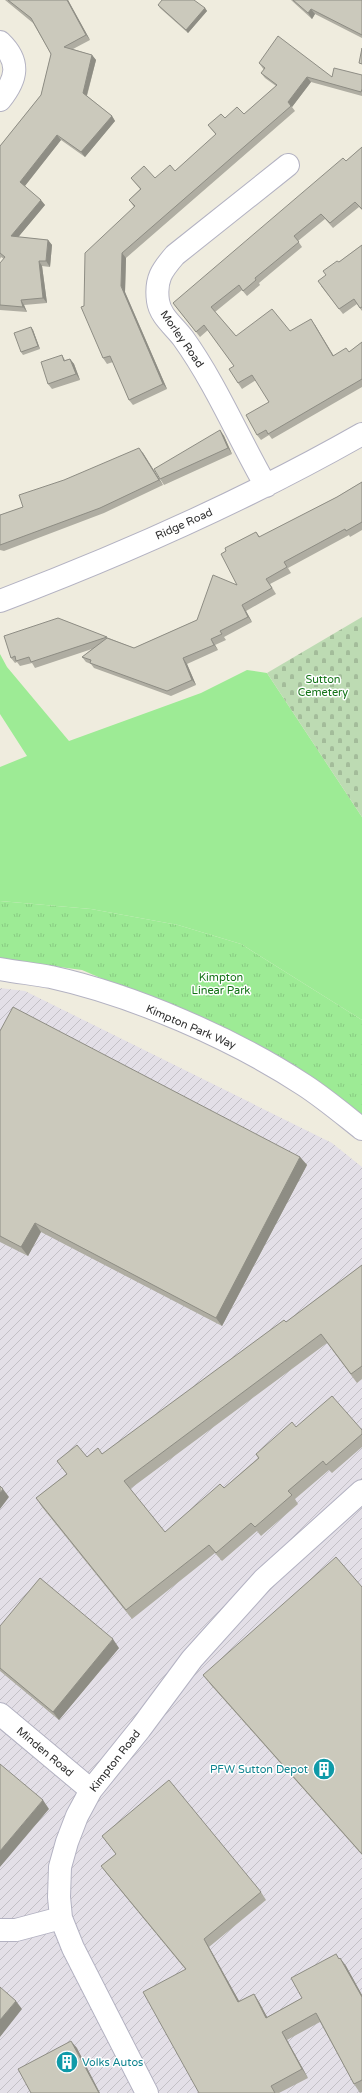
<svg xmlns="http://www.w3.org/2000/svg" width="362" height="2093" font-family="'Varela Round',sans-serif">
<style>
.industrial{fill:url(#industrial-furrows)}
.grass{fill:#9deb95}
.cemetery{fill:url(#cemetery-stones)}
.park{fill:url(#park-tufts)}
.lines{fill:none;stroke-linecap:round;stroke-linejoin:round}
.minor-casing{stroke:#b3b2c2;stroke-width:24}
.minor{stroke:#fff;stroke-width:22}
.wall{fill:#afada2}
.shaded-wall{fill:#8e8d84}
.building{fill:#cbc9bc;stroke:#8e8d84}
.labels{text-anchor:middle;dominant-baseline:central;stroke-width:3;stroke-linejoin:round;paint-order:stroke}
.street-label{font-size:11px;fill:#2d2d2d;stroke:#fff}
.park-label{font-size:11px;fill:#137317;stroke:#fff}
.culture-label{font-size:11px;fill:#0d838f;stroke:#fff;text-anchor:end}
</style>
<defs>
<pattern id="industrial-furrows" width="10" height="10" patternUnits="userSpaceOnUse"><rect width="10" height="10" fill="#e3dfe7"/><path d="M-1 1l2-2M0 10L10 0M9 11l2-2" fill="none" stroke="#c3c0c6"/></pattern>
<pattern id="cemetery-stones" width="16" height="16" patternUnits="userSpaceOnUse"><rect width="16" height="16" fill="#bddbb3"/><path d="M2 7V4a2 2 0 0 1 4 0v3zM10 15v-3a2 2 0 0 1 4 0v3z" fill="#a3bc9a"/></pattern>
<pattern id="park-tufts" width="24" height="20" patternUnits="userSpaceOnUse"><rect width="24" height="20" fill="#9deb95"/><path d="M3 7l-1-3M5 7V3M7 7l1-3M15 17l-1-3M17 17v-4M19 17l1-3" fill="none" stroke="#88ca81"/></pattern>
</defs>
<rect width="100%" height="100%" fill="#efecde"/>
<!-- industrial -->
<path class="industrial" d="M0,988L25,991L332,1143L362,1167V2093H0Z"/>
<!-- grass -->
<path class="grass" d="M0,654L7,667L69,741L201,693L247,670L267,673L362,817V1020L241,944L178,925L91,909L0,901V767L27,756L0,714Z"/>
<!-- cemetery -->
<path class="cemetery" d="M362,617V817L267,673Z"/>
<!-- park -->
<path class="park" d="M0,901L91,909L178,925L241,944L362,1020V1123L262,1047L82,970L0,959Z"/>
<g class="lines">
<!-- minor casing -->
<g class="minor-casing">
<path id="minor" d="M0,42C21,62 17,79 0,100
M266,486C238,437 216,384 183,338C174,326 160,316 158,301C155,279 162,270 175,255L288,165
M0,601C124,554 246,500 362,434
M0,969C17,972 34,974 51,977C133,995 234,1039 304,1085C324,1098 343,1114 362,1129
M0,1714L91,1790
M0,1930H16L61,1918
M147,2093L73,1948L61,1918L59,1897L60,1867L67,1842L77,1816L91,1790L140,1729L192,1659L263,1580L362,1491"/>
</g>
<!-- minor -->
<use href="#minor" class="minor"/>
</g>
<!-- wall -->
<path class="wall" d="M5,0H68L90,40L73,49L92,55L96,60L87,96L112,116L115,121L85,157L61,140L25,186L45,205L18,237L48,240L52,245L50,267L42,266L47,303L24,305L27,312L0,310V263L4,259L1,257L0,259V146L41,95L51,54L33,23Z
M291,0H362V38L315,14L312,19Z
M158,5L205,8L207,11L188,33L160,8Z
M259,63L332,77L362,75V96L311,82L292,107L295,111L126,258L125,292L167,389L133,405L129,400L113,362L107,364L103,358L84,306L134,207L129,200L140,189L131,178H155L175,171L216,135L208,125L225,118L244,114L276,86L265,78L261,73L264,70Z
M362,147V210L359,207L333,228L325,219L298,241L302,247L259,283L260,285L247,296L242,290L215,312L236,336L290,331L315,325L334,356L349,352L362,342V387L272,439L269,435L261,440L257,435L269,402L256,380L242,389L238,383L234,366L208,330L200,337L173,303L346,161Z
M362,245V311L357,304L343,314L321,286L326,275L339,262Z
M31,327L33,330L40,349L23,355L21,352Z
M62,355L65,360L70,359L74,364L80,380L52,389L48,384Z
M220,430L224,436L232,454L164,485L160,479Z
M143,453L163,485L104,513L4,551L0,550V515L23,507Z
M362,482V530L350,537L349,535L288,568L291,573L270,584L276,594L246,611L252,622L224,637L226,640L215,645L218,650L187,664L196,685L171,696L94,668L91,664L86,662L82,657L92,649L35,668L32,663L20,666L17,662L15,663L11,658L58,618L134,648L197,620L237,585L256,532L260,537L337,497Z
M0,1031L300,1157L307,1165L222,1326L41,1232L28,1256L0,1242Z
M362,1265V1379L357,1383L327,1343L130,1489L165,1532L224,1488L258,1458L256,1454L296,1427L362,1430V1447L332,1473L329,1470L295,1499L298,1504L261,1536L257,1531L222,1561L215,1553L132,1619L42,1507L36,1498L67,1474L57,1461L87,1457L102,1454L286,1322Z
M362,1587V1855L210,1684L203,1675Z
M0,1626L119,1648L59,1720L0,1671Z
M102,1836L261,1892L266,1900L209,1947L239,2001L254,1994L259,2002L267,2017L302,1998L340,1958L346,1966L362,1995V2092L360,2093L354,2084L320,2022L287,2040L308,2078L279,2093H199L185,1969L107,1874L101,1866L116,1854Z"/>
<!-- shaded-wall -->
<path class="shaded-wall" d="M67,0H68L90,40L86,35Z
M205,8L207,11L188,33L186,30Z
M311,9L315,14L312,19L308,13Z
M92,55L96,60L86,98L83,93Z
M307,77L311,82L292,107L288,102Z
M112,116L115,121L85,157L81,152Z
M57,135L61,140L24,187L20,182Z
M41,200L45,205L15,241L11,236Z
M48,240L52,245L50,267L46,261Z
M122,253L126,258L125,292L167,389L163,384L121,286Z
M39,261L42,266L47,303L43,298Z
M21,300L24,305L27,312L23,307Z
M311,319L315,325L337,362L333,356Z
M31,327L33,330L40,349L38,346Z
M70,359L74,364L80,380L76,374Z
M220,430L224,436L232,454L228,448Z
M139,448L143,453L163,485L159,480Z
M242,605L246,611L252,622L248,617Z
M211,639L215,645L218,650L214,645Z
M183,658L187,664L196,685L192,680Z
M300,1157L307,1165L222,1326L216,1318Z
M35,1223L41,1232L28,1256L21,1247Z
M3,1489L9,1497L0,1509V1493Z
M113,1639L119,1648L59,1720L53,1712Z
M43,1800L49,1809L0,1867V1851Z
M204,1939L209,1947L244,2010L238,2002Z
M340,1958L346,1966L362,1995V1997Z
M254,1994L259,2002L272,2026L266,2018Z
M16,2001L22,2009L0,2037V2020Z
M282,2032L287,2040L308,2078L302,2069Z
M71,2041L77,2048L100,2093H99Z"/>
<!-- building -->
<path class="building" d="M8,0H67L86,35L64,47L92,55L83,93L112,116L81,152L57,135L20,182L41,200L11,236L48,240L46,261H39L43,298L21,300L23,307L0,305V263L5,257L0,253V146L41,95L51,54L31,18Z
M162,0H194L205,8L186,30L158,5Z
M293,0H362V35L311,9L308,13Z
M278,36L332,77L334,68L362,75V89L361,92L307,77L288,102L291,106L122,253L121,286L163,384L129,400L110,356L103,358L81,307L84,306L85,253L135,206L129,200L141,189L131,178L144,166L155,178L170,165L175,171L216,134L208,125L221,114L225,118L237,107L244,114L277,85L261,73L265,68L259,63Z
M362,48V64L359,63Z
M362,147V209L355,202L330,223L321,214L294,236L299,242L255,278L256,280L243,291L239,285L211,307L236,336L272,309L290,331L311,319L333,356L346,348L349,352L362,342V379L268,434L266,430L257,435L246,415L269,402L252,375L238,383L229,369L234,366L204,325L196,332L173,303L343,158L346,161Z
M362,245V307L360,308L354,299L339,309L318,281L326,275L323,271L337,261L339,262Z
M31,327L38,346L21,352L14,333Z
M62,355L64,361L70,359L76,374L48,384L41,362Z
M220,430L228,448L160,479L154,469Z
M139,448L159,480L100,508L0,545V515L23,507L19,495L64,480Z
M362,482V522L346,531L345,529L284,562L287,567L266,579L272,588L242,605L248,617L220,631L222,634L211,639L214,645L183,658L192,680L167,691L90,663L91,660L82,657L107,638L134,648L197,620L213,575L237,585L221,554L226,551L225,548L256,532L259,537L337,497Z
M58,618L107,637L31,662L29,657L16,661L15,656L11,658L4,636Z
M13,1007L300,1157L216,1318L35,1223L21,1247L0,1236V1031Z
M362,1265V1366L351,1374L321,1334L124,1481L165,1532L220,1484L224,1488L259,1458L256,1454L292,1422L296,1427L332,1396L362,1430V1434L326,1465L323,1461L288,1491L292,1495L255,1527L251,1523L216,1553L209,1545L126,1610L36,1498L67,1474L57,1461L77,1445L87,1457L98,1448L102,1454L284,1320L286,1322Z
M0,1486L3,1489L0,1493Z
M336,1557L362,1587V1854L203,1675Z
M40,1578L113,1639L53,1712L0,1668V1626Z
M0,1764L43,1800L0,1851Z
M169,1780L261,1892L204,1939L238,2002L254,1994L266,2018L302,1998L291,1978L336,1954L339,1959L340,1958L362,1997V2080L354,2084L316,2013L282,2032L302,2069L271,2086L275,2093H199L143,1992L186,1969L101,1866L116,1854L102,1836Z
M0,1987L16,2001L0,2020Z
M71,2041L99,2093H31L18,2069Z"/>
<!-- icons -->
<defs>
<g id="building-disc" transform="scale(1.15)"><circle r="9.5" fill="#0f9aa8" stroke="#fff"/><path d="M-4-6H4V6H1V3H-1V6H-4ZM-2.5-4.3h1.7v1.8h-1.7ZM.8-4.3h1.7v1.8H.8ZM-2.5-1h1.7V.8h-1.7ZM.8-1h1.7V.8H.8Z" fill="#fff"/></g>
</defs>
<g fill-rule="evenodd">
<use href="#building-disc" x="324" y="1769"/>
<use href="#building-disc" x="67" y="2062"/>
</g>
<g class="labels">
<!-- street labels -->
<g class="street-label">
<text transform="translate(182 339) rotate(55)">Morley Road</text>
<text transform="translate(184 524) rotate(-24)">Ridge Road</text>
<text transform="translate(191 1027) rotate(23)">Kimpton Park Way</text>
<text transform="translate(45 1752) rotate(40)">Minden Road</text>
<text transform="translate(115 1761) rotate(-52)">Kimpton Road</text>
</g>
<!-- park labels -->
<g class="park-label">
<text x="323" y="679">Sutton<tspan x="323" dy="13">Cemetery</tspan></text>
<text x="221" y="977">Kimpton<tspan x="221" dy="13">Linear Park</tspan></text>
</g>
<!-- culture labels -->
<g class="culture-label">
<text x="308" y="1769">PFW Sutton Depot</text>
<text x="82" y="2062" text-anchor="start">Volks Autos</text>
</g>
</g>
</svg>
